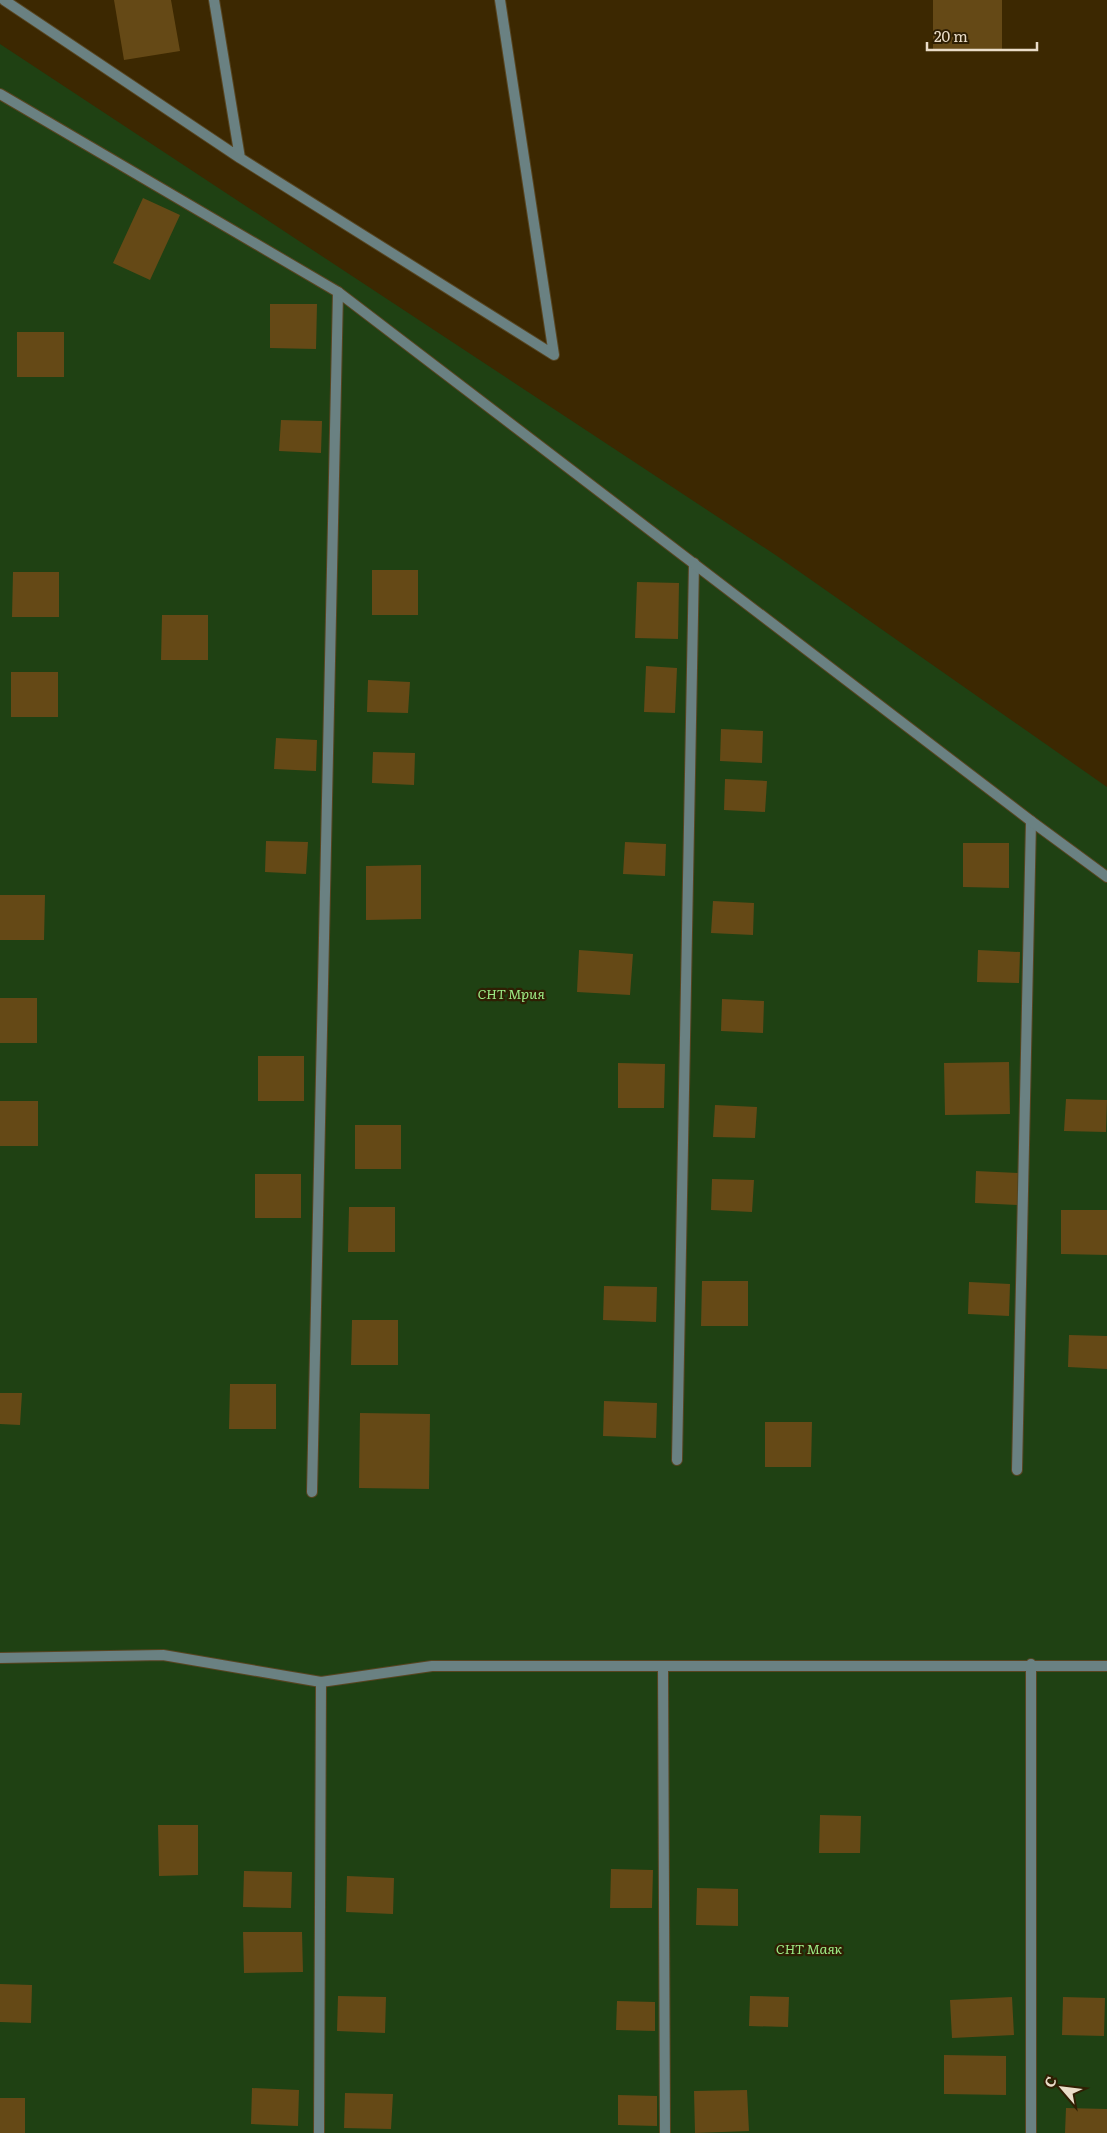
<svg xmlns="http://www.w3.org/2000/svg" width="1107" height="2133" font-family="Literata,serif">
<style>
.green{fill:#1f4113}
.building{fill:#654916}
.lines{fill:none;stroke-linecap:round;stroke-linejoin:round}
.lane-casing{stroke:#584521;stroke-width:12}
.street-casing{stroke:#584521;stroke-width:12}
.lane{stroke:#6a8182;stroke-width:10}
.street{stroke:#6a8182;stroke-width:10}
.labels{text-anchor:middle;dominant-baseline:central;stroke-width:4.5;stroke-linejoin:round;paint-order:stroke}
.park-label{font-size:14px;font-style:italic;fill:#9ceb85;stroke:#2f1f03}
</style>
<rect width="100%" height="100%" fill="#3c2801"/>
<!-- green -->
<path class="green" d="M0,44L777,556L1107,787V2133H0Z"/>
<!-- building -->
<path class="building" d="M114,0H171L180,51L124,60Z
M933,0H1002V51H933Z
M143,198L180,215L150,280L113,263Z
M270,304H317L316,349L270,348Z
M17,332H64V377H17Z
M281,420L322,421L321,453L279,451Z
M372,570H418V615H372Z
M13,572H59V617H12Z
M637,582L679,583L678,639L635,638Z
M162,615H208V660H161Z
M646,666L677,668L675,713L644,712Z
M11,672H58V717H11Z
M368,680L410,682L408,713L367,712Z
M721,729L763,731L762,763L720,761Z
M276,738L317,740L316,771L274,769Z
M373,752L415,753L414,785L372,783Z
M725,779L767,781L765,812L724,810Z
M266,841L308,842L306,874L265,872Z
M625,842L666,844L665,876L623,874Z
M963,843H1009V888L963,887Z
M421,865V919L366,920V866Z
M0,895H45L44,940H0Z
M713,901L754,903L753,935L711,933Z
M579,950L633,954L630,995L577,992Z
M978,950L1020,952L1019,983L977,982Z
M0,998H37V1043H0Z
M722,999L764,1001L763,1033L721,1031Z
M258,1056H304V1101H258Z
M1009,1062L1010,1114L945,1115L944,1063Z
M618,1063L665,1064L664,1108H618Z
M1066,1099L1107,1100L1106,1132L1064,1131Z
M0,1101H38V1146H0Z
M715,1105L757,1107L755,1138L713,1137Z
M355,1125H401V1169H355Z
M976,1171L1018,1173L1017,1205L975,1203Z
M255,1174H301V1218H255Z
M712,1179L754,1180L752,1212L711,1210Z
M349,1207H395V1252H348Z
M1061,1210H1107V1255L1061,1254Z
M702,1281H748V1326H701Z
M969,1282L1010,1284L1009,1316L968,1314Z
M604,1286L657,1287L656,1322L603,1320Z
M352,1320H398V1365H351Z
M1069,1335L1107,1336V1369L1068,1367Z
M230,1384H276V1429H229Z
M0,1393H22L20,1425L0,1424Z
M604,1401L657,1403L656,1438L603,1436Z
M360,1413L430,1414L429,1489L359,1488Z
M765,1422H812L811,1467H765Z
M820,1815L861,1816L860,1853H819Z
M158,1825H198V1875L159,1876Z
M611,1869L653,1870L652,1908H610Z
M244,1871L292,1872L291,1908L243,1907Z
M347,1876L394,1878L393,1914L346,1912Z
M697,1888L738,1889V1926L696,1925Z
M243,1932H302L303,1972L244,1973Z
M0,1984L32,1985L31,2023L0,2022Z
M338,1996L386,1997L385,2033L337,2031Z
M750,1996L789,1997L788,2027L749,2026Z
M1012,1997L1014,2035L952,2038L950,2000Z
M1063,1997L1105,1998L1104,2036L1062,2035Z
M617,2001L655,2002V2031L616,2030Z
M944,2055L1006,2056V2095L944,2094Z
M252,2088L299,2090L298,2126L251,2124Z
M747,2090L749,2131L695,2133L694,2091Z
M345,2093L393,2094L391,2129L344,2128Z
M618,2095L657,2096V2126L618,2125Z
M0,2098H25V2133H0Z
M1066,2108L1107,2109V2133H1065Z"/>
<g class="lines">
<!-- lane casing -->
<g class="lane-casing">
<path id="lane" d="M677,1460L694,563
M1017,1470L1031,821
M312,1492L338,292
M663,1666L665,2133
M319,2133L321,1682
M1031,2133V1664"/>
</g>
<!-- street casing -->
<g class="street-casing">
<path id="street" d="M4,0L240,158L214,0
M0,94L338,292L1031,821L1107,877
M240,158L554,355L500,0
M0,1658L163,1655L321,1682L432,1666H1107"/>
</g>
<!-- lane -->
<use href="#lane" class="lane"/>
<!-- street -->
<use href="#street" class="street"/>
</g>
<g class="labels">
<!-- park labels -->
<g class="park-label">
<text x="511" y="993">СНТ Мрия</text>
<text x="809" y="1948">СНТ Маяк</text>
</g>
</g>
<!-- north arrow -->
<g transform="translate(1062 2088) rotate(298)" stroke="#2f1f03" stroke-width="4" paint-order="stroke">
<path d="M0-4L9 19L0 12L-9 19Z" fill="#eaddc9"/>
<text y="-8" font-size="14" font-weight="bold" text-anchor="middle" fill="#eaddc9">С</text>
</g>
<!-- scale -->
<path d="M927 42v8h110v-8" fill="none" stroke="#eaddc9" stroke-width="2.5"/>
<text x="934" y="42" font-size="15" fill="#eaddc9" stroke="#2f1f03" stroke-width="4" paint-order="stroke">20 m</text>
</svg>
